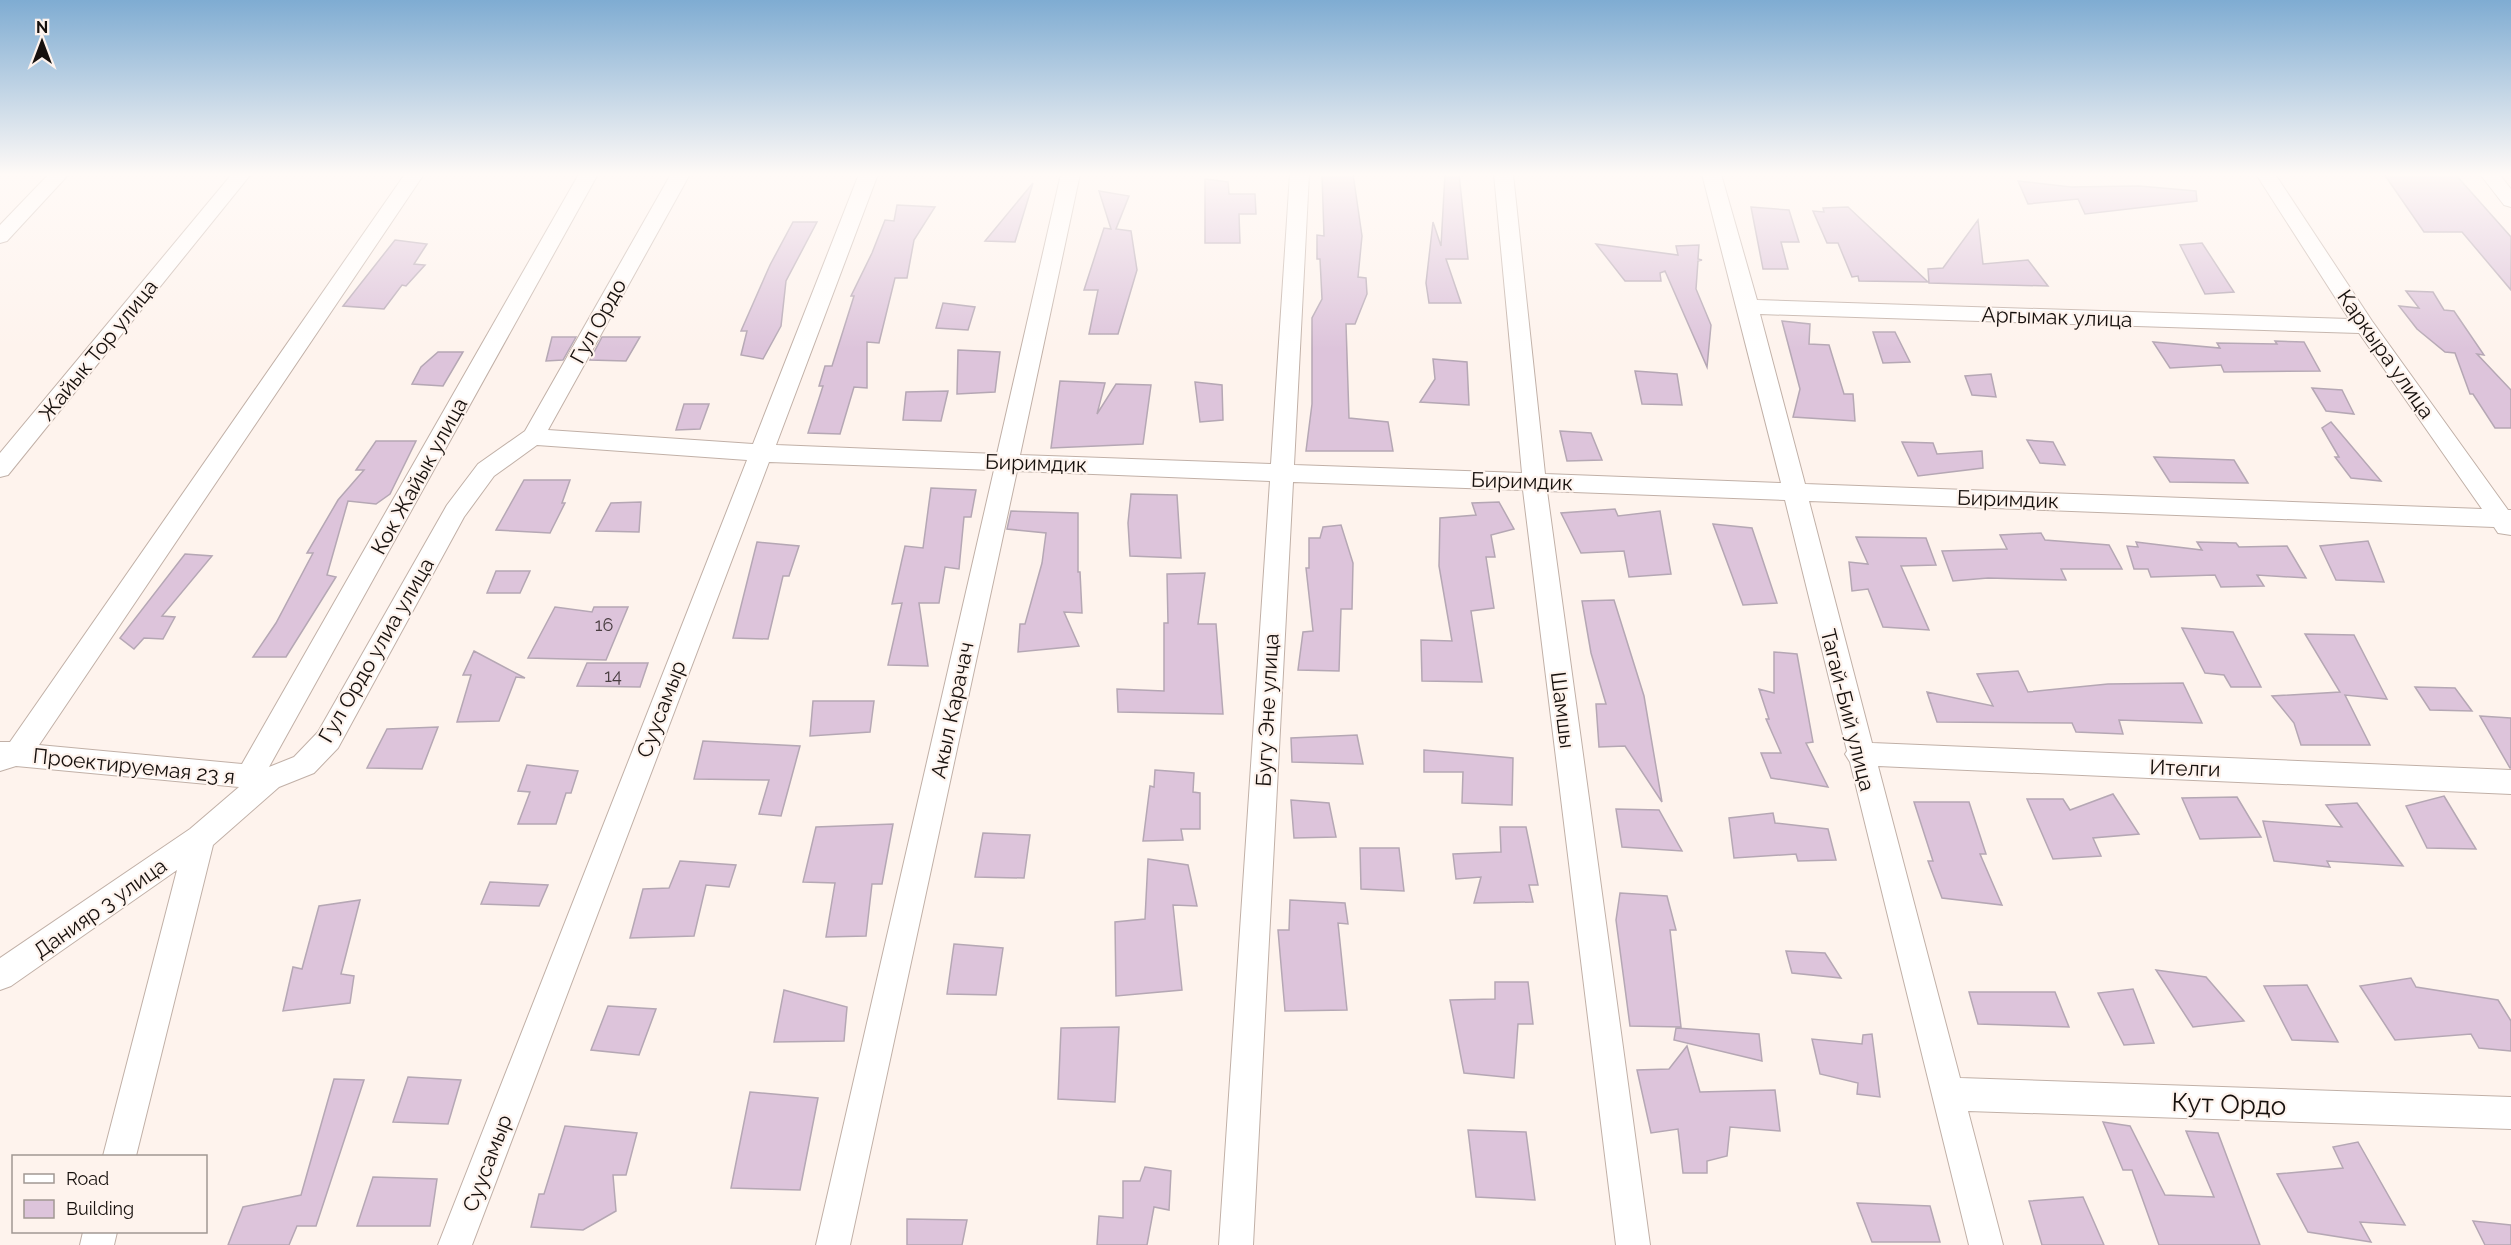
<svg xmlns="http://www.w3.org/2000/svg" width="2511" height="1245" font-family="Raleway,sans-serif">
<style>
.building{fill:#ddc4db;stroke:#b5a7b4;stroke-width:1.5}
.lines{fill:none;stroke-linecap:round;stroke-linejoin:round}
.minor-casing{stroke:#c1b0a7;stroke-width:2}
.minor{fill:#fff;fill-rule:evenodd}
.labels{text-anchor:middle;dominant-baseline:central;stroke-width:4.5;stroke-linejoin:round;paint-order:stroke}
.number-label{font-size:18px;fill:#483d40}
.street-label{font-size:21px;fill:#16100d;stroke:#fef3ed}
.near-street-label{font-size:26px;fill:#16100d;stroke:#fef3ed}
</style>
<rect width="100%" height="100%" fill="#fef3ed"/>
<!-- building -->
<path class="building" d="M1322,174H1353L1362,236L1358,277L1366,278L1367,294L1355,324H1346L1349,418L1388,422L1393,451H1306L1312,404V318L1322,299L1320,259H1317V235L1324,236Z
M1445,174H1459L1468,259H1446L1461,303H1429L1426,283L1433,222L1441,246Z
M2384,174H2455L2511,237V290L2462,232H2424Z
M1205,179L1228,182L1229,194H1255L1256,214H1239L1240,243H1205Z
M2018,181L2071,187L2139,186L2196,191L2197,201L2085,214L2078,199L2028,204Z
M1033,183L1015,242L985,241Z
M1099,191L1129,196L1116,229L1131,231L1137,270L1118,334H1089L1098,290H1084L1104,228L1111,229Z
M897,205L935,207L914,240L907,278H895L879,343L867,342V388L854,387L840,434L808,433L823,386H819L825,366H832L854,296H851L872,253L885,220L894,221Z
M1751,207L1789,210L1799,242H1781L1788,269H1763Z
M1848,207L1928,282L1859,281L1858,276L1852,277L1838,243H1827L1813,211L1824,212L1823,208Z
M1978,220L1983,264L2028,260L2048,286L1929,283L1928,269L1943,268Z
M793,222H817L786,281L781,326L763,359L741,355L747,331H741L770,265Z
M395,240L427,244L414,264L425,265L406,286L402,285L384,309L343,306Z
M2202,243L2234,292L2205,294L2180,245Z
M1596,244L1678,255L1676,246L1699,245L1698,259L1702,260L1698,261L1696,289L1711,325L1707,367L1665,271L1660,273L1661,281H1625Z
M2406,291L2433,292L2444,310L2454,311L2484,355L2477,354L2511,390V428H2495L2473,394H2470L2455,353L2445,352L2417,329L2399,306L2419,308Z
M943,303L975,307L968,330L936,328Z
M1782,321L1810,324L1809,344L1829,345L1844,394H1853L1855,421L1793,417L1800,389Z
M1873,332H1895L1910,362L1883,363Z
M552,337H576L563,360L546,361Z
M602,337H640L626,361L590,360Z
M2275,341L2304,342L2320,371L2224,372L2221,365L2170,368L2153,342L2220,348L2217,343L2277,344Z
M958,350L1000,352L995,392L957,394Z
M438,352H463L443,386L412,384L421,367Z
M1433,359L1467,362L1469,405L1420,402L1435,379Z
M1635,371L1677,374L1682,405L1642,404Z
M1991,374L1996,397L1972,395L1965,376Z
M1060,381L1105,383L1097,414L1116,384L1151,385L1143,444L1051,448Z
M1195,382L1222,385L1223,420L1200,422Z
M2312,388L2342,390L2354,414L2326,411Z
M948,391L941,421L903,420L906,392Z
M684,404H709L700,429L676,430Z
M2331,422L2381,481L2351,478L2335,457H2339L2322,428Z
M1560,431L1591,433L1602,460L1567,461Z
M2027,440L2053,442L2065,465L2040,463Z
M376,441H416L390,494L376,504L348,501L327,575L336,577L286,657H253L276,623L313,553H307L338,500L364,470H356Z
M1902,442L1933,443L1937,454L1982,451L1983,468L1918,476Z
M2154,457L2234,460L2248,483L2170,482Z
M524,480H570L562,503H565L550,533L496,530Z
M931,488L976,490L971,517H964L959,569L945,567L939,603H919L928,666L888,665L902,603L892,604L905,546L923,548Z
M1131,494L1177,495L1181,558L1130,556L1128,523Z
M641,502L639,532L596,531L611,503Z
M1499,502L1514,529L1491,535L1495,557H1486L1494,608L1471,611L1482,682L1422,681L1421,640L1452,641L1439,566L1440,518L1476,515L1472,503Z
M1615,509L1618,516L1660,511L1671,574L1629,577L1624,551L1581,553L1561,513Z
M1011,511L1078,513V572H1080L1082,613L1064,612L1079,646L1018,652L1020,624H1025L1042,563L1046,533L1007,529Z
M1713,524L1752,528L1777,603L1743,605Z
M1341,525L1353,563L1352,609H1341L1339,671L1298,670L1303,632L1313,631L1306,568H1309V538H1320L1323,527Z
M2041,533L2045,540L2109,545L2122,569H2061L2066,580L1988,578L1953,581L1942,551L2007,549L2000,535Z
M1856,537L1926,538L1936,565L1901,566L1929,630L1883,627L1868,589L1852,591L1849,562L1868,564Z
M2368,541L2384,582L2336,580L2320,546Z
M757,542L799,546L789,576H783L768,639L733,638Z
M2136,542L2202,550L2197,542L2236,543L2239,547L2287,546L2306,578L2257,575L2264,586L2221,587L2215,575L2151,577L2148,569H2134L2127,546L2138,547Z
M185,554L212,556L162,616L175,617L163,639L144,638L134,649L120,638Z
M496,571H530L520,593H487Z
M1205,573L1198,624H1216L1223,714L1118,712L1117,689L1164,691V623H1168L1167,574Z
M1614,600L1644,696L1662,802L1625,746L1599,747L1596,704H1606L1591,653L1582,601Z
M555,607L592,612L594,607H628L606,660L528,658Z
M2182,628L2233,632L2261,687H2231L2224,675L2205,673Z
M2305,634L2354,635L2387,699L2345,695L2370,745H2301L2294,723L2272,696L2340,692Z
M474,651L525,678L516,677L499,721L457,722L471,675H463Z
M1774,652L1797,654L1813,742L1806,743L1828,787L1771,778L1761,753H1781L1766,719H1769L1759,689L1774,693Z
M587,663H648L640,687L577,686Z
M2018,671L2028,692L2108,684L2183,683L2202,723L2119,720L2123,734L2076,732L2072,723L1937,722L1927,692L1993,706L1977,674Z
M2415,687L2455,688L2472,711L2430,710Z
M813,701H874L870,732L810,736Z
M2480,716L2511,718V768H2510Z
M438,727L422,769L367,768L387,729Z
M1357,735L1363,764L1292,762L1291,738Z
M703,741L800,746L781,816L759,814L769,780L694,779Z
M1424,750L1513,758L1512,805L1462,803L1463,772H1424Z
M527,765L578,771L571,793H566L556,824H518L530,792L518,791Z
M1155,770L1194,773L1193,792L1200,793V829H1181L1183,840L1143,841L1150,786L1154,787Z
M2113,794L2139,834L2093,838L2101,856L2053,859L2027,799H2063L2070,810Z
M2444,796L2476,849L2427,848L2406,806Z
M2237,797L2261,837L2200,839L2182,798Z
M1291,800L1329,803L1336,837L1294,838Z
M1914,802H1969L1986,854H1980L2002,905L1942,898L1928,861H1933Z
M2357,803L2403,866L2327,861L2330,867L2274,861L2263,821L2342,827L2326,805Z
M1616,809L1659,810L1682,851L1622,847Z
M1773,813L1775,823L1828,829L1836,860L1798,861L1796,854L1734,858L1729,818Z
M893,824L882,884H872L866,936L826,937L835,883L803,882L816,827Z
M1500,827H1526L1538,885H1529L1533,902L1474,903L1481,877L1456,879L1453,854L1501,852Z
M983,833L1030,835L1024,878L975,877Z
M1360,848H1399L1404,891L1361,889Z
M1148,859L1188,865L1197,906L1173,905L1182,990L1116,996L1115,922L1145,919Z
M680,861L736,865L729,887L706,885L694,936L630,938L643,889L669,888Z
M490,882L548,885L539,906L481,904Z
M1620,893L1667,896L1676,930H1670L1681,1027L1630,1026L1616,920Z
M360,900L341,974L354,976L350,1003L283,1011L293,967L302,969L319,906Z
M1290,900L1345,903L1348,924L1338,923L1347,1010L1285,1011L1278,930H1289Z
M954,944L1003,948L996,995L947,994Z
M1786,951L1825,953L1841,978L1792,973Z
M2156,970L2206,977L2244,1021L2193,1027Z
M2411,978L2416,987L2498,1000L2511,1021V1051L2479,1048L2471,1034L2395,1040L2360,986Z
M1495,982H1528L1533,1024H1518L1514,1078L1464,1073L1450,1000L1495,999Z
M2307,985L2338,1042L2292,1040L2264,986Z
M2133,989L2154,1043L2124,1045L2098,993Z
M784,990L847,1007L844,1041L774,1042Z
M1969,992H2055L2069,1027L1978,1024Z
M608,1006L656,1009L639,1055L591,1050Z
M1119,1027L1115,1102L1058,1099L1061,1028Z
M1676,1028L1759,1034L1762,1061L1674,1040Z
M1872,1034L1880,1097L1857,1094L1858,1083L1820,1074L1812,1039L1862,1044L1863,1035Z
M1687,1046L1700,1092L1775,1090L1780,1131L1730,1127L1727,1156L1707,1161V1173H1683L1678,1129L1651,1133L1637,1070L1669,1069Z
M408,1077L461,1080L448,1124L393,1122Z
M334,1079L364,1080L316,1226H297L289,1245H228L243,1207L301,1195Z
M750,1092L818,1098L800,1190L731,1188Z
M2103,1122L2130,1126L2165,1195L2214,1197L2186,1131L2218,1133L2260,1245H2159L2132,1170H2123Z
M565,1126L637,1133L626,1175H613L616,1211L583,1230L531,1227L539,1194H544Z
M1468,1130L1526,1132L1535,1200L1476,1197Z
M2358,1142L2405,1225L2360,1222L2371,1242L2308,1232L2277,1174L2343,1168L2333,1147Z
M1145,1167L1171,1171L1169,1210L1154,1207L1147,1245H1097L1099,1216L1123,1218V1181H1140Z
M373,1177L437,1179L430,1226H357Z
M2083,1197L2104,1245H2042L2029,1201Z
M1857,1203L1930,1206L1940,1242H1872Z
M907,1219L967,1220L962,1245H907Z
M2473,1221L2511,1225V1245H2485Z"/>
<g class="lines">
<!-- minor casing -->
<g class="minor-casing">
<path id="minor" d="M49,174H69L7,241L0,243V225Z
M232,174H251L8,475L0,477V453Z
M405,174H424L39,745L242,764L579,174H598L269,767L294,757L318,732L447,505L478,464L525,431L671,174H690L548,430L753,444L859,174H878L776,445L997,454L1061,174H1080L1020,455L1271,464L1290,174H1309L1294,465L1522,473L1494,174H1513L1545,474L1781,483L1702,174H1721L1757,300L2349,319L2256,174H2275L2372,321L2508,510H2511V535L2498,533L2494,527L1809,501L1872,743L2511,770V794L1878,766L1960,1078L2511,1097V1129L1968,1111L2003,1245H1969L1850,762L1845,754L1847,751L1785,500L1547,491L1650,1245H1616L1523,490L1293,482L1253,1245H1219L1270,481L1017,471L850,1245H816L994,470L769,462L472,1245H438L747,460L537,445L494,476L464,517L338,748L314,773L279,787L213,845L136,1156H103L177,870L11,986L0,990V958L190,829L239,787L16,766L0,771V742H10ZM1760,314L2359,333L2482,509L1805,484Z
M2480,174H2499L2511,189V207L2504,205Z
M83,1232H117L114,1245H80Z"/>
</g>
<!-- minor -->
<use href="#minor" class="minor"/>
</g>
<!-- sky -->
<linearGradient id="sky" x2="0" y2="1"><stop stop-color="#7facd2"/><stop offset="0.5" stop-color="#fffaf7"/><stop offset="1" stop-color="#fffaf7" stop-opacity="0"/></linearGradient>
<rect width="2511" height="349" fill="url(#sky)"/>
<g class="labels">
<!-- number labels -->
<g class="number-label">
<text x="604" y="624">16</text>
<text x="613" y="675">14</text>
</g>
<!-- street labels -->
<g class="street-label">
<text transform="translate(2057 317) rotate(2)">Аргымак улица</text>
<text transform="translate(598 321) rotate(-61)">Гул Ордо</text>
<text transform="translate(98 350) rotate(-51)">Жайык Тор улица</text>
<text transform="translate(2386 354) rotate(55)">Каркыра улица</text>
<text transform="translate(1036 463) rotate(2)">Биримдик</text>
<text transform="translate(419 476) rotate(-61)">Кок Жайык улица</text>
<text transform="translate(1522 481) rotate(2)">Биримдик</text>
<text transform="translate(2008 499) rotate(2)">Биримдик</text>
<text transform="translate(376 650) rotate(-60)">Гул Ордо улиа улица</text>
<text transform="translate(661 709) rotate(-69)">Суусамыр</text>
<text transform="translate(952 710) rotate(-78)">Акыл Карачач</text>
<text transform="translate(1267 710) rotate(-87)">Бугу Эне улица</text>
<text transform="translate(1563 710) rotate(83)">Шамшы</text>
<text transform="translate(1848 710) rotate(76)">Тагай-Бий улица</text>
<text transform="translate(134 766) rotate(6)">Проектируемая 23 я</text>
<text transform="translate(2185 768) rotate(2)">Ителги</text>
<text transform="translate(100 908) rotate(-35)">Данияр 3 улица</text>
<text transform="translate(487 1163) rotate(-69)">Суусамыр</text>
</g>
<!-- near-street labels -->
<g class="near-street-label">
<text transform="translate(2229 1104) rotate(2)">Кут Ордо</text>
</g>
</g>
<!-- legend -->
<rect x="12" y="1155" width="195" height="78" fill="#fef3ed" stroke="#a19893" stroke-width="1.5"/>
<rect x="24" y="1174" width="30" height="9" fill="#ffffff" stroke="#a19893" stroke-width="1.5"/>
<text x="66" y="1185" font-size="18" fill="#16100d">Road</text>
<rect x="24" y="1200" width="30" height="18" fill="#ddc4db" stroke="#a19893" stroke-width="1.5"/>
<text x="66" y="1215" font-size="18" fill="#16100d">Building</text>
<!-- north arrow -->
<g transform="translate(42 42)" stroke="#fef3ed" stroke-width="4.5" paint-order="stroke">
<path d="M0-4.5L10 22L0 15L-10 22Z" fill="#16100d"/>
<text y="-9" font-size="16" font-weight="bold" text-anchor="middle" fill="#16100d">N</text>
</g>
</svg>
